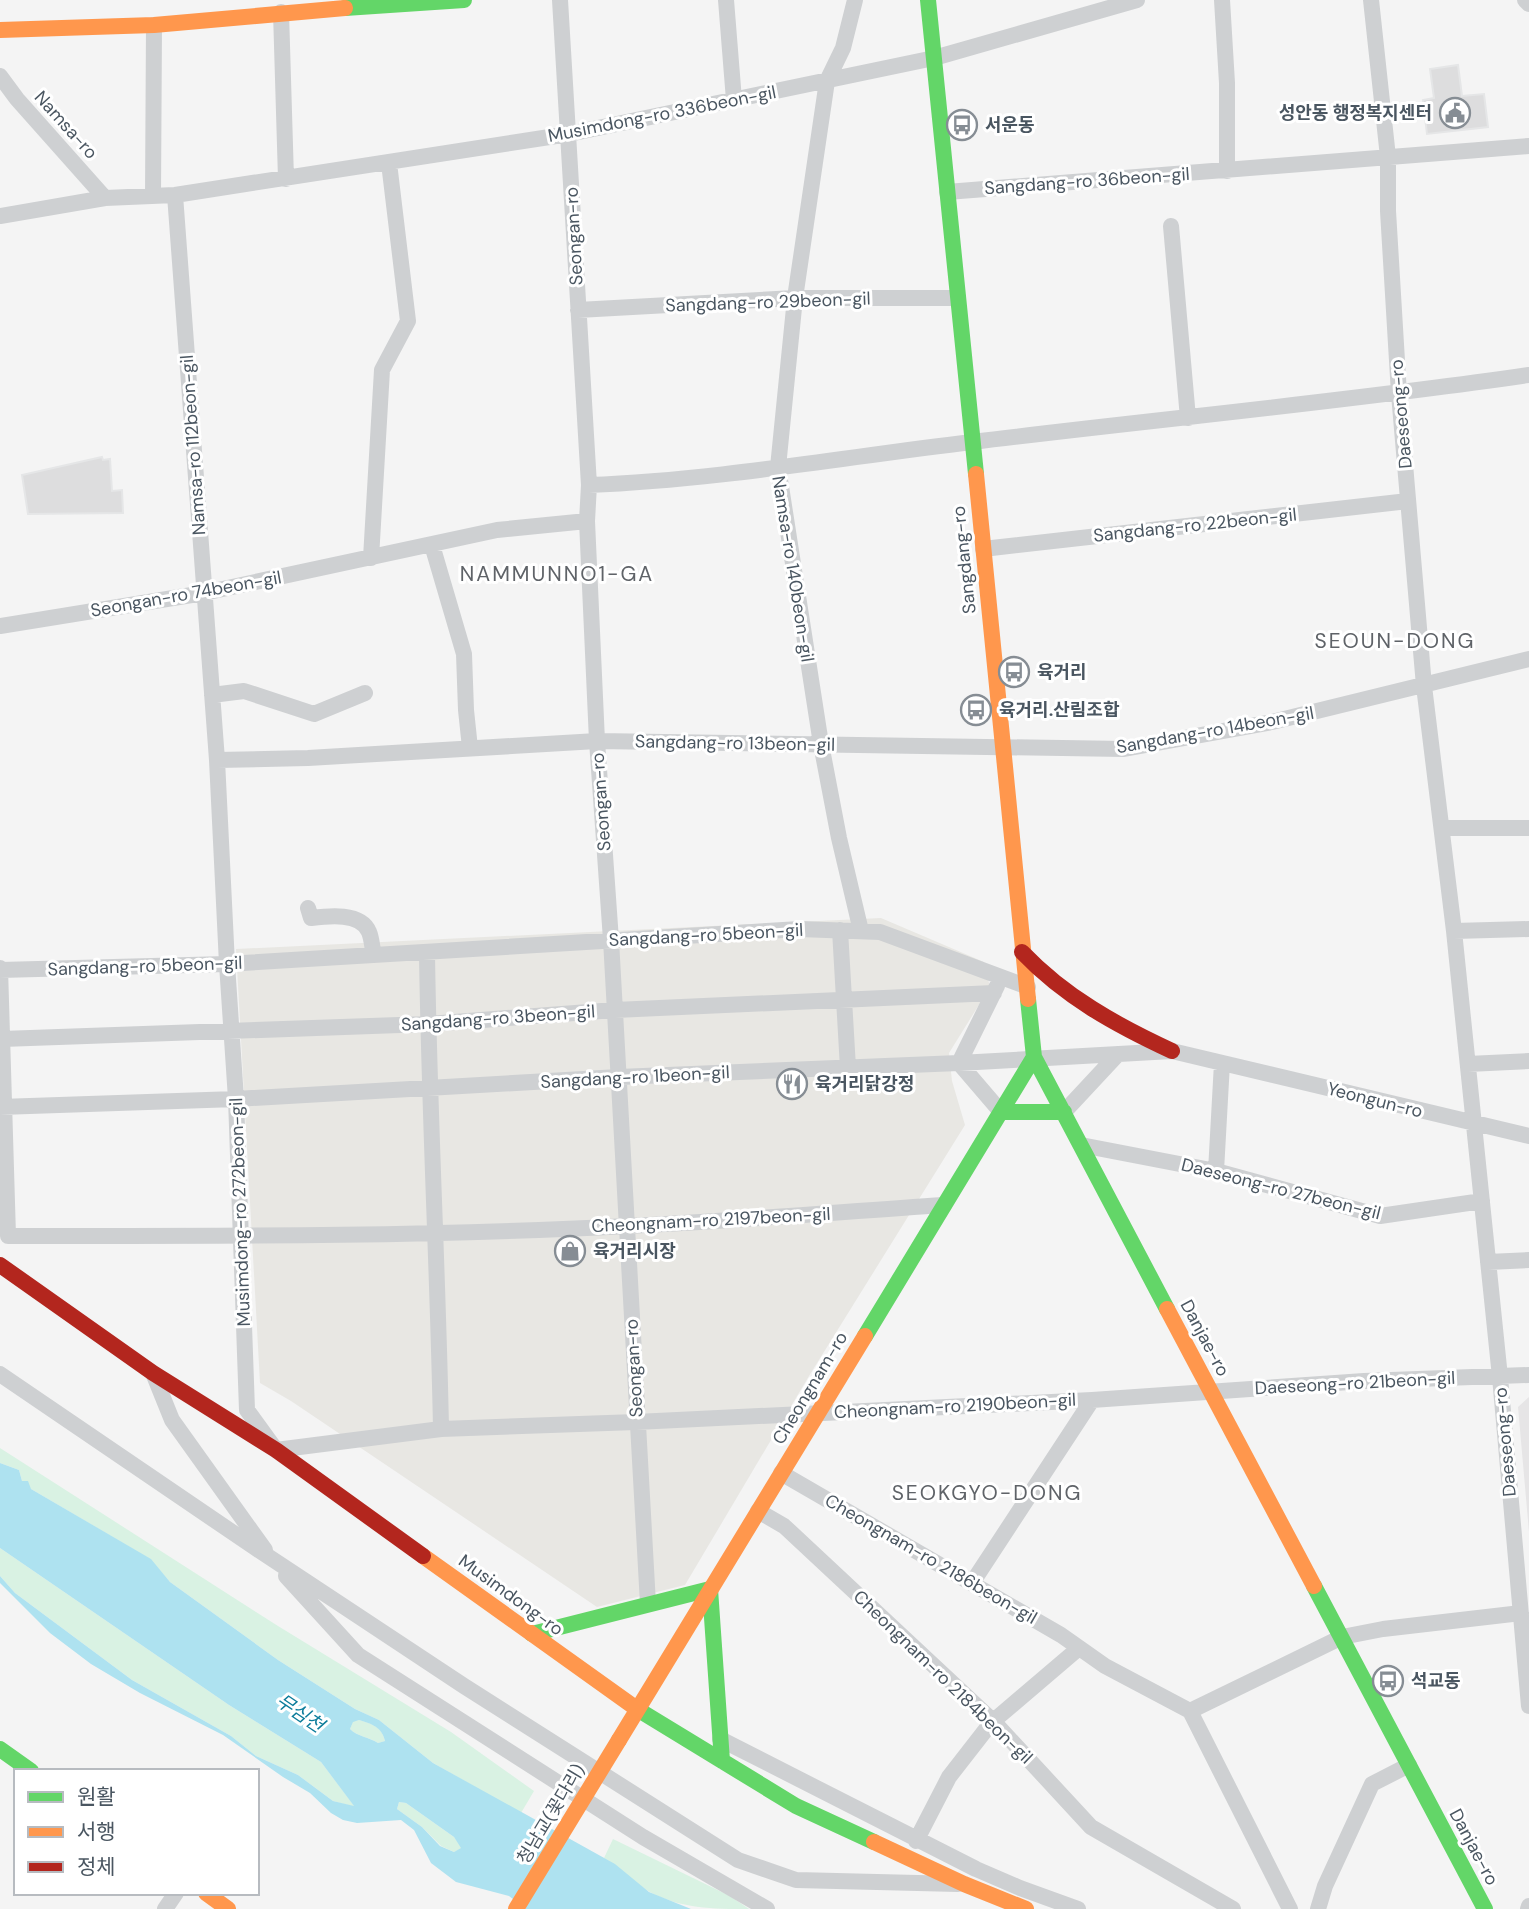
<svg xmlns="http://www.w3.org/2000/svg" width="1529" height="1909" font-family="'DM Sans','Noto Sans KR',sans-serif">
<style>
.commercial{fill:#e8e7e3}
.education{fill:#e6e5e6}
.green{fill:#d9f2e3}
.water{fill:#aee2f0;fill-rule:evenodd}
.building{fill:#ddddde;stroke:#e5e6e7;stroke-width:2}
.lines{fill:none;stroke-linecap:round;stroke-linejoin:round}
.street{stroke:#ced0d2;stroke-width:16}
.fast{stroke:#63d668;stroke-width:16}
.slow{stroke:#ff974d;stroke-width:16}
.jam{stroke:#b3261e;stroke-width:16}
.slow-bridge{stroke:#ff974d;stroke-width:16}
.labels{text-anchor:middle;dominant-baseline:central;stroke-width:6;stroke-linejoin:round;paint-order:stroke}
.poi-label{font-size:18px;font-weight:bold;fill:#4a5661;stroke:#fff;text-anchor:start}
.street-label{font-size:18px;fill:#4a5661;stroke:#fff}
.water-label{font-size:19px;font-style:italic;fill:#0c7c9b;stroke:#fff}
.quarter-label{font-size:21px;letter-spacing:2px;fill:#5f6368;stroke:#fff}
</style>
<rect width="100%" height="100%" fill="#f4f4f4"/>
<!-- commercial -->
<path class="commercial" d="M881,918L984,962L990,987L949,1053L952,1081L965,1125L809,1376L685,1585L597,1607L291,1401L260,1383L236,949Z"/>
<!-- education -->
<path class="education" d="M1529,1397V1532L1518,1407Z"/>
<!-- green -->
<path class="green" d="M0,1448L278,1626L451,1732L534,1791L521,1813L433,1763L379,1720L355,1709L278,1660L170,1582L150,1559L31,1489L22,1481L19,1470L0,1463Z
M0,1548L229,1705L321,1762L355,1807L333,1801L298,1775L256,1756L231,1736L132,1680L15,1593L0,1576Z
M359,1720C373,1724 382,1727 385,1741L378,1743C369,1737 358,1737 350,1729L353,1721Z
M399,1802L406,1803L454,1837L462,1848L454,1852L441,1846L422,1827L397,1809Z
M613,1839L730,1896L749,1909C712,1909 681,1909 648,1891C632,1881 620,1867 604,1858Z"/>
<!-- water -->
<path class="water" d="M0,1463L19,1470L22,1481H28L31,1489L151,1559L170,1582L278,1660L355,1709L379,1720L433,1763L615,1864L649,1892L691,1909H526L509,1896L456,1882L431,1863L414,1830L401,1820L357,1823L343,1820L331,1813L310,1793L283,1777L223,1735L140,1693L91,1664L50,1633L0,1583V1576L15,1593L132,1680L231,1736L256,1756L298,1775L333,1801L354,1806L321,1762L229,1705L0,1548ZM359,1720C372,1724 382,1727 385,1741L378,1743C369,1737 358,1737 350,1729L353,1722ZM399,1802L406,1803L454,1837L461,1848L454,1852L440,1846L422,1827L397,1809Z"/>
<!-- building -->
<path class="building" d="M1458,65L1462,96L1484,94L1488,127L1427,134L1423,100L1434,98L1430,69Z
M102,457L103,460L110,459L112,491L122,490L123,513L28,514L22,475Z"/>
<g class="lines">
<!-- street -->
<path class="street" d="M560,0L589,485L587,521L597,741L611,940L648,1604
M726,0L734,100
M855,0L843,48L827,81L795,298L778,467L821,744L839,838L861,931
M1222,0L1227,83V171
M1371,0L1388,157V211L1399,394L1424,686L1454,931L1500,1377L1529,1706
M1525,0L1529,4
M281,12L286,179
M0,76L17,99L105,198
M947,192L1529,146
M175,195L217,760L227,964L236,1099L247,1410L276,1450L441,1429L636,1422L1092,1400L1364,1381L1529,1375
M153,196L154,25
M0,216L105,198L175,195L569,134L934,58L1137,0
M1171,226L1188,418
M578,310L795,298H958
M589,485C717,480 845,457 972,442C1158,419 1344,402 1529,375
M432,545L464,654L466,710L470,748
M983,549L1408,501
M371,558L382,370L408,321L389,163
M0,626L204,593L497,530L587,521
M212,695L244,691L314,714L365,693
M217,760L308,758L597,741L1124,749L1272,722L1529,659
M1442,828H1529
M308,908L311,918C328,916 361,912 369,932C372,939 372,948 374,955
M840,930L848,1068
M1454,931L1529,929
M427,952C429,1111 438,1270 441,1429
M0,968L8,1236
M0,970L227,964L800,929L880,932L1028,987
M997,986L959,1063L1001,1112
M2,1039L428,1024L615,1010L994,993
M1468,1064L1529,1061
M0,1107L236,1099L619,1077L959,1063L1172,1051L1529,1136
M1064,1112L1118,1054
M1081,1145L1216,1171L1380,1216L1482,1201
M1216,1171L1222,1063
M8,1236C214,1236 421,1237 627,1226C733,1221 839,1212 944,1205
M1488,1262L1529,1260
M153,1373L172,1420L265,1550
M0,1374L254,1547L464,1686L738,1860L796,1880L958,1884
M781,1473L1061,1635L1105,1666L1190,1711L1290,1909
M758,1511L784,1526L993,1721L1091,1827L1233,1909
M286,1576L358,1655L643,1837L767,1909
M972,1583L1092,1400
M1190,1711L1342,1637L1383,1629L1521,1613
M720,1739L976,1869L1020,1888L1078,1909
M916,1841L949,1777L991,1723L1079,1648
M165,1909L176,1893
M1318,1909L1325,1886L1372,1784L1409,1765
M1528,1909L1529,1906"/>
<!-- fast -->
<path class="fast" d="M928,0L976,474
M345,8L464,0
M1028,999L1034,1057L1167,1309
M1001,1112H1064
M865,1336L1034,1057
M1314,1586L1485,1909
M532,1634L710,1589L722,1761
M637,1709L796,1806L874,1842
M0,1749L31,1771"/>
<!-- slow -->
<path class="slow" d="M0,30L154,25L345,8
M976,474L1028,999
M1167,1309L1314,1586
M423,1556L637,1709
M619,1740L865,1336
M874,1842L964,1884L1026,1909
M206,1893L228,1909"/>
<!-- jam -->
<path class="jam" d="M1022,952C1065,997 1116,1025 1172,1051
M0,1265L153,1373L276,1450L423,1556"/>
<!-- slow-bridge -->
<path class="slow-bridge" d="M516,1909L619,1740"/>
</g>
<!-- icons -->
<defs>
<g id="civic-ring" transform="scale(1.575)"><circle r="9.5" fill="#fff" stroke="#868d94" stroke-width="1.5"/><path d="M-.6-6.5H3V-4.5H.6V-3L4-1V1h2V6H-6V1h2V-1L-.6-3ZM-1.2 2.5V6h2.4V2.5Z" fill="#868d94"/></g>
<g id="bus-ring" transform="scale(1.575)"><circle r="9.5" fill="#fff" stroke="#868d94" stroke-width="1.5"/><path d="M-5-6H5V4H4V6H2V4H-2V6H-4V4H-5ZM-3.5-4V0h7V-4ZM-3.5 1.2v1.5H-2V1.2ZM2 1.2v1.5H3.5V1.2Z" fill="#868d94"/></g>
<g id="restaurant-ring" transform="scale(1.575)"><circle r="9.5" fill="#fff" stroke="#868d94" stroke-width="1.5"/><path d="M-5-6h1v4h1v-4h1v4h1v-4h1v5L-1.5 .5V6h-2V.5L-5-1ZM5-6V6H3V1.5H1.5Q1.5-4 5-6Z" fill="#868d94"/></g>
<g id="shop-ring" transform="scale(1.575)"><circle r="9.5" fill="#fff" stroke="#868d94" stroke-width="1.5"/><path d="M-5-2.5h2.3a2.7 3.5 0 0 1 5.4 0H5L5.5 6h-11ZM-1.5-2.5h3a1.5 2.3 0 0 0-3 0Z" fill="#868d94"/></g>
</defs>
<g fill-rule="evenodd">
<use href="#civic-ring" x="1455" y="113"/>
<use href="#bus-ring" x="962" y="125"/>
<use href="#bus-ring" x="1014" y="672"/>
<use href="#bus-ring" x="976" y="710"/>
<use href="#restaurant-ring" x="792" y="1084"/>
<use href="#shop-ring" x="570" y="1251"/>
<use href="#bus-ring" x="1388" y="1681"/>
</g>
<g class="labels">
<!-- poi labels -->
<g class="poi-label">
<text x="1432" y="113" text-anchor="end">성안동 행정복지센터</text>
<text x="985" y="125">서운동</text>
<text x="1037" y="672">육거리</text>
<text x="999" y="710">육거리.산림조합</text>
<text x="815" y="1084">육거리닭강정</text>
<text x="593" y="1251">육거리시장</text>
<text x="1411" y="1681">석교동</text>
</g>
<!-- street labels -->
<g class="street-label">
<text transform="translate(662 114) rotate(-11)">Musimdong-ro 336beon-gil</text>
<text transform="translate(66 125) rotate(48)">Namsa-ro</text>
<text transform="translate(1087 181) rotate(-4)">Sangdang-ro 36beon-gil</text>
<text transform="translate(574 236) rotate(-93)">Seongan-ro</text>
<text transform="translate(768 302) rotate(-2)">Sangdang-ro 29beon-gil</text>
<text transform="translate(1401 414) rotate(-95)">Daeseong-ro</text>
<text transform="translate(193 445) rotate(-94)">Namsa-ro 112beon-gil</text>
<text transform="translate(1195 525) rotate(-6)">Sangdang-ro 22beon-gil</text>
<text transform="translate(964 560) rotate(-96)">Sangdang-ro</text>
<text transform="translate(793 569) rotate(81)">Namsa-ro 140beon-gil</text>
<text transform="translate(186 594) rotate(-10)">Seongan-ro 74beon-gil</text>
<text transform="translate(1215 730) rotate(-10)">Sangdang-ro 14beon-gil</text>
<text transform="translate(735 743) rotate(1)">Sangdang-ro 13beon-gil</text>
<text transform="translate(601 802) rotate(-94)">Seongan-ro</text>
<text transform="translate(706 935) rotate(-3)">Sangdang-ro 5beon-gil</text>
<text transform="translate(145 966) rotate(-2)">Sangdang-ro 5beon-gil</text>
<text transform="translate(498 1018) rotate(-4)">Sangdang-ro 3beon-gil</text>
<text transform="translate(635 1077) rotate(-3)">Sangdang-ro 1beon-gil</text>
<text transform="translate(1375 1100) rotate(14)">Yeongun-ro</text>
<text transform="translate(1281 1189) rotate(14)">Daeseong-ro 27beon-gil</text>
<text transform="translate(240 1212) rotate(-92)">Musimdong-ro 272beon-gil</text>
<text transform="translate(711 1220) rotate(-3)">Cheongnam-ro 2197beon-gil</text>
<text transform="translate(1205 1338) rotate(62)">Danjae-ro</text>
<text transform="translate(634 1368) rotate(-93)">Seongan-ro</text>
<text transform="translate(1355 1383) rotate(-3)">Daeseong-ro 21beon-gil</text>
<text transform="translate(810 1388) rotate(-59)">Cheongnam-ro</text>
<text transform="translate(955 1406) rotate(-3)">Cheongnam-ro 2190beon-gil</text>
<text transform="translate(1505 1442) rotate(-95)">Daeseong-ro</text>
<text transform="translate(931 1559) rotate(30)">Cheongnam-ro 2186beon-gil</text>
<text transform="translate(511 1595) rotate(36)">Musimdong-ro</text>
<text transform="translate(943 1677) rotate(44)">Cheongnam-ro 2184beon-gil</text>
<text transform="translate(551 1814) rotate(-59)">청남교(꽃다리)</text>
<text transform="translate(1474 1847) rotate(62)">Danjae-ro</text>
</g>
<!-- water labels -->
<g class="water-label">
<text transform="translate(300 1713) rotate(34)">무심천</text>
</g>
<!-- quarter labels -->
<g class="quarter-label">
<text x="557" y="574">NAMMUNNO1-GA</text>
<text x="1395" y="641">SEOUN-DONG</text>
<text x="987" y="1493">SEOKGYO-DONG</text>
</g>
</g>
<!-- legend -->
<rect x="14" y="1769" width="245" height="126" fill="#ffffff" stroke="#b7bbc0" stroke-width="2"/>
<rect x="28" y="1792" width="35" height="10" fill="#63d668" stroke="#b7bbc0" stroke-width="2"/>
<text x="77" y="1804" font-size="21" fill="#4a5661">원활</text>
<rect x="28" y="1827" width="35" height="10" fill="#ff974d" stroke="#b7bbc0" stroke-width="2"/>
<text x="77" y="1839" font-size="21" fill="#4a5661">서행</text>
<rect x="28" y="1862" width="35" height="10" fill="#b3261e" stroke="#b7bbc0" stroke-width="2"/>
<text x="77" y="1874" font-size="21" fill="#4a5661">정체</text>
</svg>
